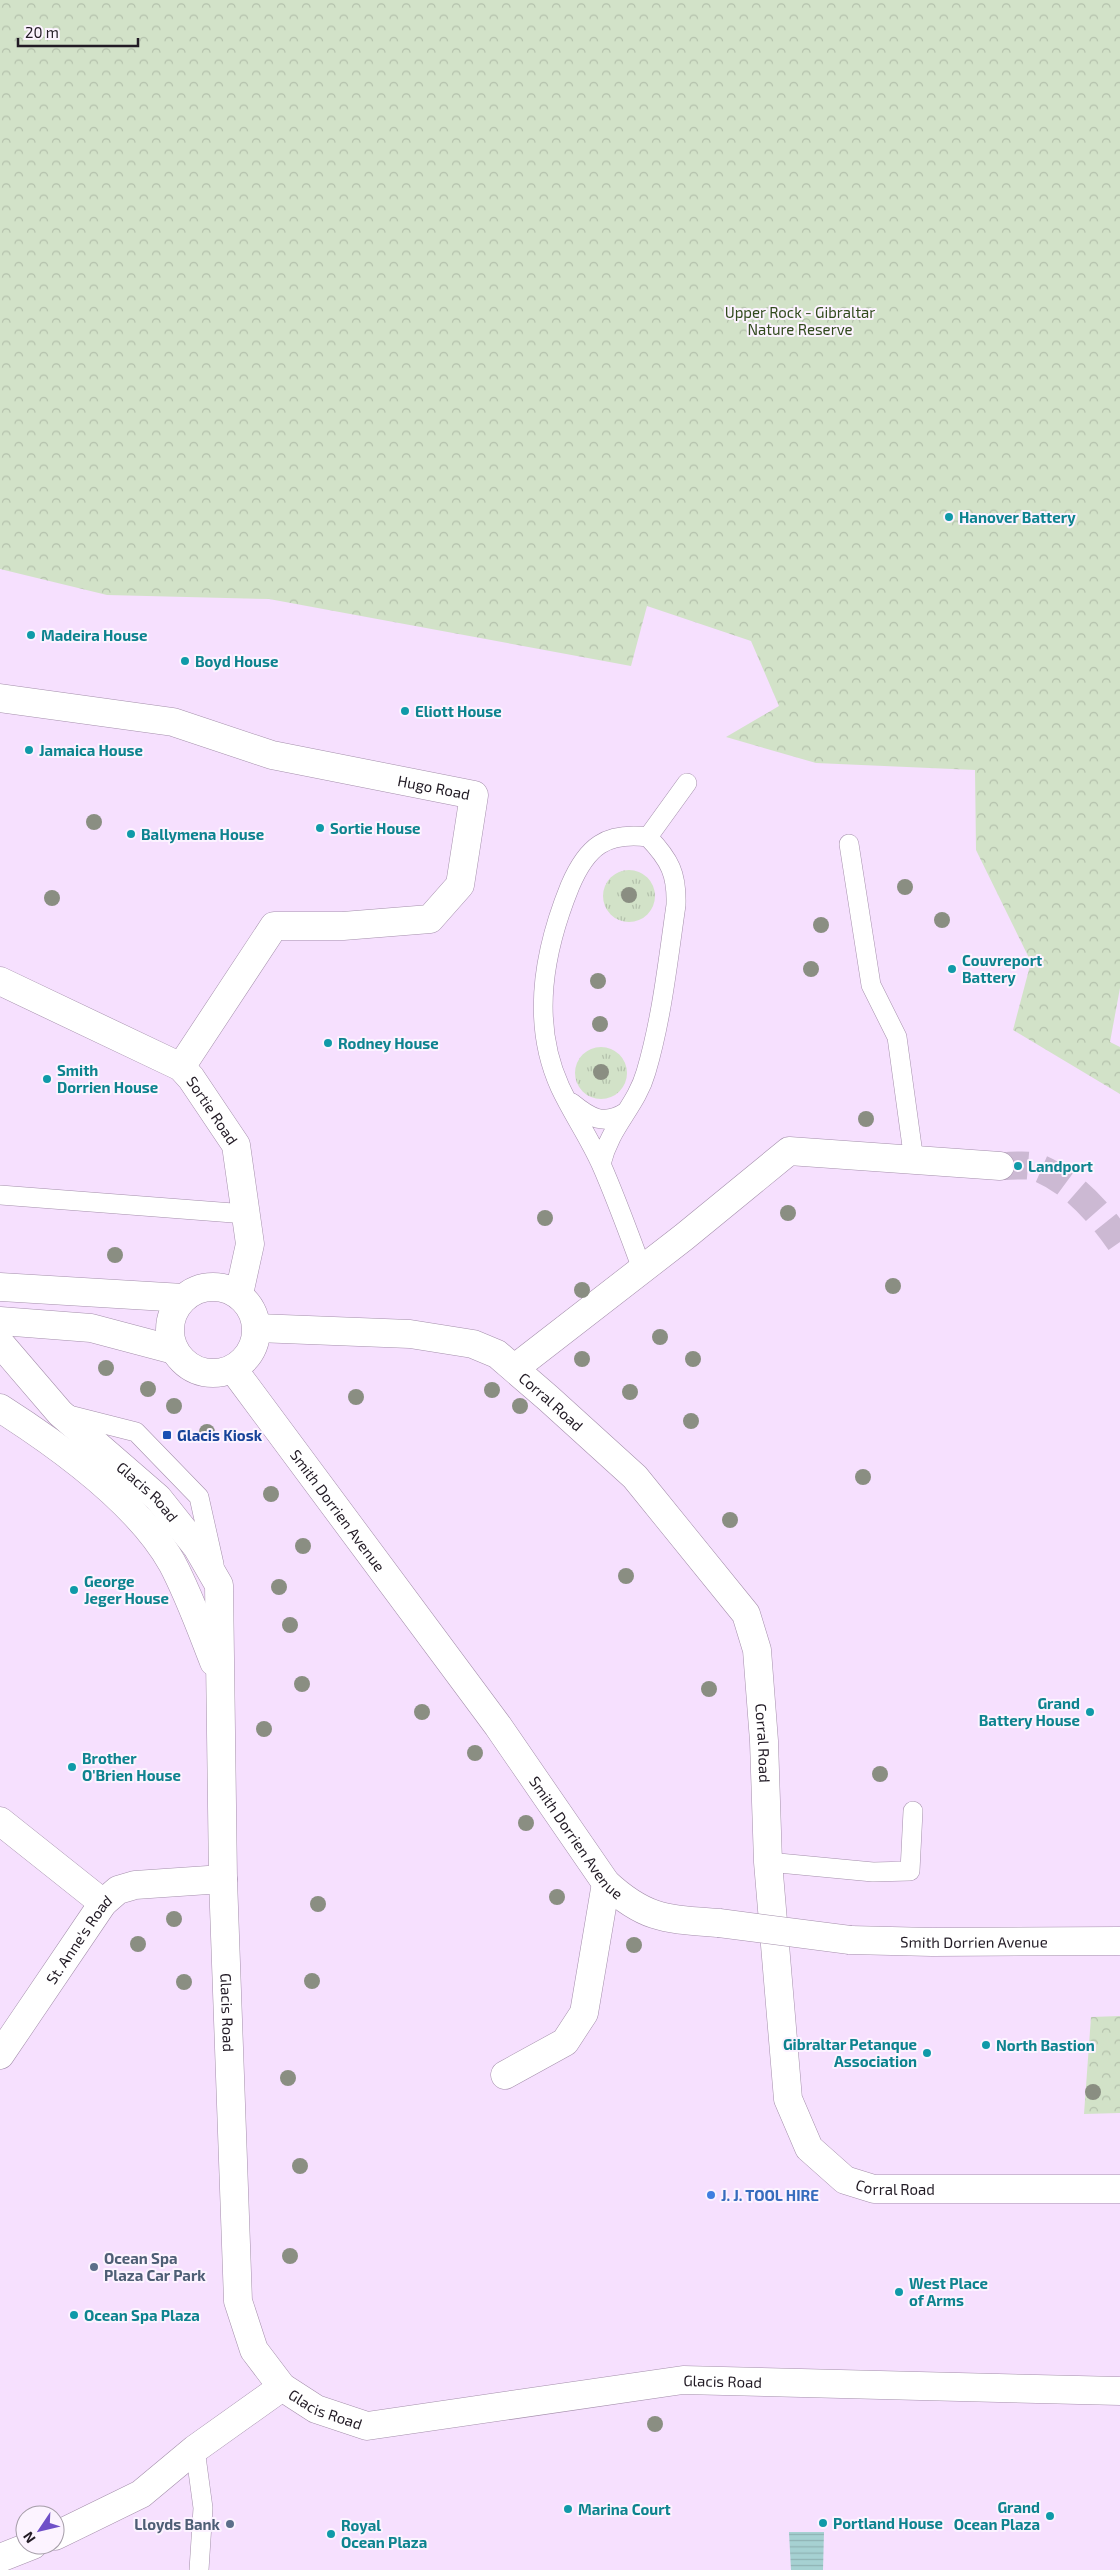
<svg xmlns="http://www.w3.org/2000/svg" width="1120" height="2570" font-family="'Exo 2',sans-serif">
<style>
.grass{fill:url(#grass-tufts)}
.park{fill:url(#park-crowns)}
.water{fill:url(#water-rules)}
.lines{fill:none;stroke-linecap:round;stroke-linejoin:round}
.street-tunnel{stroke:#ccb9d3;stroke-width:28;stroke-dasharray:28 14;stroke-linecap:butt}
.lane-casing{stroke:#a48fab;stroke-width:20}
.street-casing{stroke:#a48fab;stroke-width:29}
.secondary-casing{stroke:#a48fab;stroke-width:29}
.primary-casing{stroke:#a48fab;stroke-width:29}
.lane{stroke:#fff;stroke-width:19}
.street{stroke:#fff;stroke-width:28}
.secondary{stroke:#fff;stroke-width:28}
.primary{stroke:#fff;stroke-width:28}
.secondary-bridge-casing{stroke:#a48fab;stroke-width:29;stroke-linecap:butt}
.secondary-bridge{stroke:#fff;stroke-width:28}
.tree{fill:#8a8e82}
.culture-dot{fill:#0f9aa8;stroke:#fcf3ff;stroke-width:2}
.transit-dot{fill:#1a4fb4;stroke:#fcf3ff;stroke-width:2}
.shop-dot{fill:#3f7fe0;stroke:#fcf3ff;stroke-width:2}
.service-dot{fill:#5c6f8a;stroke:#fcf3ff;stroke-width:2}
.labels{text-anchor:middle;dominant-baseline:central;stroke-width:4;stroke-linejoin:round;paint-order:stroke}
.park-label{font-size:15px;fill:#314a1d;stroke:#fcf3ff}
.culture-label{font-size:15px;font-weight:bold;fill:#0d838f;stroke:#fcf3ff;text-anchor:start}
.street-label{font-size:15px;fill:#221b25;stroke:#fcf3ff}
.transit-label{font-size:15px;font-weight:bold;fill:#164399;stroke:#fcf3ff;text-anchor:start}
.shop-label{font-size:15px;font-weight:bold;fill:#366cbe;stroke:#fcf3ff;text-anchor:start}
.service-label{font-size:15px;font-weight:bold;fill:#4e5e75;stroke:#fcf3ff;text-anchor:start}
</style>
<defs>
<pattern id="grass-tufts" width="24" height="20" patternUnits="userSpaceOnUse" patternTransform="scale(1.25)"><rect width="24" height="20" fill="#d2e2c8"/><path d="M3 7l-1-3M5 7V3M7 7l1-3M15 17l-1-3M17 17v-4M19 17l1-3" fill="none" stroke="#b4c1ac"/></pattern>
<pattern id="park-crowns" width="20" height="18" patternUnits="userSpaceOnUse" patternTransform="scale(1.25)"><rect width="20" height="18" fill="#d2e2c8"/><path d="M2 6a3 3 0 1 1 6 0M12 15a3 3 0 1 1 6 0" fill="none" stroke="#b4c1ac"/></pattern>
<pattern id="water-rules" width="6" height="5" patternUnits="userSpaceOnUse" patternTransform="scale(1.25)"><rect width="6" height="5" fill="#a6d1d2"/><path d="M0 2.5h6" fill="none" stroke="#8fb3b4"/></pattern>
</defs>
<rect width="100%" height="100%" fill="#f6e0fe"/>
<!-- grass -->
<path class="grass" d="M603 896a26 26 0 1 1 52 0a26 26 0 1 1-52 0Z
M575 1073a26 26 0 1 1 52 0a26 26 0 1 1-52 0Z"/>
<!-- park -->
<path class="park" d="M0,0H1120V988L1110,1042L1120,1047V1094L1013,1030L1031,962L976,850L975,770L816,763L726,737L779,706L751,641L647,606L631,666L269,599L107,595L0,569Z
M1120,2016V2113L1084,2114L1091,2017Z"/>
<!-- water -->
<path class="water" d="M789,2532H824L823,2570H791Z"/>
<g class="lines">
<!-- street-tunnel -->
<path class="street-tunnel" d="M1000,1166C1011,1166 1026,1164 1036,1167C1071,1180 1099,1212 1120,1242"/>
<!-- lane casing -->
<g class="lane-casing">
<path id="lane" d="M849,844L871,985L897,1037L914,1161
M572,1103C590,1118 604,1126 626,1112
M601,1164C610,1126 636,1107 646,1072C662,1018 668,960 676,905C677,874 670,860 648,837
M0,1195L246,1214
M642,1269C629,1234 616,1198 601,1164C589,1137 572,1113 560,1087C530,1021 544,950 570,886C587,846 606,832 648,837L687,783
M65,1414L136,1432L199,1497L214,1564
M768,1862L873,1872L910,1871L913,1811
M195,2449L203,2508L199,2570"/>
</g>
<!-- street casing -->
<g class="street-casing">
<g id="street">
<path id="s1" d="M0,698L173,722L272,755L474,795L460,885L430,919L343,926H274L181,1067"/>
<path id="s2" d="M0,981L181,1067L191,1078L236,1145L250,1244L239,1294"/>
<path id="s3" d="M257,1328L410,1334L473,1344L497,1354L548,1398L635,1477L746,1614L757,1650L764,1741L768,1862L788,2099L809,2148L845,2180L874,2189H1120"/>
<path d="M515,1368L684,1237L789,1151L1000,1166"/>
<path d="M0,1821L103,1903"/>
<path id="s4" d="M0,2055L103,1903L118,1890L135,1885L223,1879"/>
<path d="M505,2075L565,2042L584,2013L606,1883"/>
</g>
</g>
<!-- secondary casing -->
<g class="secondary-casing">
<g id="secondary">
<circle cx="213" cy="1330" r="43"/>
<path d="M0,1287L183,1298"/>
<path d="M0,1321L91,1328L174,1350"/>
<path id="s5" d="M233,1369L498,1726L606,1883C646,1920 667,1919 719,1923"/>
<path id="s6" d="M850,1940L932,1942L1120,1941"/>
<path d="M55,2536L141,2494L195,2449L282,2387"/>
<path d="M0,2558L33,2545"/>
</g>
</g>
<!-- primary casing -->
<g class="primary-casing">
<g id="primary">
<path id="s7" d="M0,1343L60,1413L158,1498L197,1547L219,1585L223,1879L238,2301L254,2350L282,2387L316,2409L367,2426L683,2380L1120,2391"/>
<path d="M0,1408C58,1445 138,1503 172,1563C189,1595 201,1629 214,1662"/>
</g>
</g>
<!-- lane -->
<use href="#lane" class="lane"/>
<!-- street -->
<use href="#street" class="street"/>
<!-- secondary -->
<use href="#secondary" class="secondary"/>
<!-- primary -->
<use href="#primary" class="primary"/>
<!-- secondary-bridge casing -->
<g class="secondary-bridge-casing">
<path id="secondary-bridge" d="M719,1923L850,1940"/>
</g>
<!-- secondary-bridge -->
<use href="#secondary-bridge" class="secondary-bridge"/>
</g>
<!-- trees -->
<g class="tree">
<circle cx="94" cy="822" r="8"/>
<circle cx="905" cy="887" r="8"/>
<circle cx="629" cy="895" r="8"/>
<circle cx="52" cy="898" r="8"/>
<circle cx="942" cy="920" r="8"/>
<circle cx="821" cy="925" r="8"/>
<circle cx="811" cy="969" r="8"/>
<circle cx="598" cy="981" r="8"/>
<circle cx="600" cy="1024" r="8"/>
<circle cx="601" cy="1072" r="8"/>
<circle cx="866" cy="1119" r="8"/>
<circle cx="788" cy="1213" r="8"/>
<circle cx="545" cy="1218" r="8"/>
<circle cx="115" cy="1255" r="8"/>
<circle cx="893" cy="1286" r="8"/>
<circle cx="582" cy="1290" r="8"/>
<circle cx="660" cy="1337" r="8"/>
<circle cx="582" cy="1359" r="8"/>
<circle cx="693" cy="1359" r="8"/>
<circle cx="106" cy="1368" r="8"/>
<circle cx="148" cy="1389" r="8"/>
<circle cx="492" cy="1390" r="8"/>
<circle cx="630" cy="1392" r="8"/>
<circle cx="356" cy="1397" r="8"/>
<circle cx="174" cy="1406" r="8"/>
<circle cx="520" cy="1406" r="8"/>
<circle cx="691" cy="1421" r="8"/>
<circle cx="207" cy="1432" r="8"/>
<circle cx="863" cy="1477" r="8"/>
<circle cx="271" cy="1494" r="8"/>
<circle cx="730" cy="1520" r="8"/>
<circle cx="303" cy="1546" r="8"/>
<circle cx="626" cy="1576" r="8"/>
<circle cx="279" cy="1587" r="8"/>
<circle cx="290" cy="1625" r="8"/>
<circle cx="302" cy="1684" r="8"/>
<circle cx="709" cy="1689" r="8"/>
<circle cx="422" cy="1712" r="8"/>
<circle cx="264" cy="1729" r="8"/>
<circle cx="475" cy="1753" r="8"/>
<circle cx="880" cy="1774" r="8"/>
<circle cx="526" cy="1823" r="8"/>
<circle cx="557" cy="1897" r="8"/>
<circle cx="318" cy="1904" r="8"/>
<circle cx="174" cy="1919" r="8"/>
<circle cx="138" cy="1944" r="8"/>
<circle cx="634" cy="1945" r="8"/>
<circle cx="312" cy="1981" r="8"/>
<circle cx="184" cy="1982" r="8"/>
<circle cx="288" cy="2078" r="8"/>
<circle cx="1093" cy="2092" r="8"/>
<circle cx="300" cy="2166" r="8"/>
<circle cx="290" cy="2256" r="8"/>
<circle cx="655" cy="2424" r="8"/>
</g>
<!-- markers -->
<g class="culture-dot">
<circle cx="949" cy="517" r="5"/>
<circle cx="31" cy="635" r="5"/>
<circle cx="185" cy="661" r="5"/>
<circle cx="405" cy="711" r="5"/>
<circle cx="29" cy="750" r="5"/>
<circle cx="320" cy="828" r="5"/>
<circle cx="131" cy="834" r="5"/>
<circle cx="952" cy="969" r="5"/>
<circle cx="328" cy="1043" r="5"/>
<circle cx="47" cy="1079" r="5"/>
<circle cx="1018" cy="1166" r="5"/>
<circle cx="74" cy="1590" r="5"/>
<circle cx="1090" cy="1712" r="5"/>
<circle cx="72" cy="1767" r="5"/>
<circle cx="986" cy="2045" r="5"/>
<circle cx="927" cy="2053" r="5"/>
<circle cx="899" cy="2292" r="5"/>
<circle cx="74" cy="2315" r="5"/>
<circle cx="568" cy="2509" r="5"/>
<circle cx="1050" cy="2516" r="5"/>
<circle cx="823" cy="2523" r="5"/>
<circle cx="331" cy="2534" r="5"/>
</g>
<rect class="transit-dot" x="162" y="1430" width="10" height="10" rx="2.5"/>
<circle class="shop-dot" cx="711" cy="2195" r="5"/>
<g class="service-dot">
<circle cx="94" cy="2267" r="5"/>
<circle cx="230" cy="2524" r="5"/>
</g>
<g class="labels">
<!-- park labels -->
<g class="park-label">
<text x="800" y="312">Upper Rock - Gibraltar<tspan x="800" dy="17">Nature Reserve</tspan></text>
</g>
<!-- culture labels -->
<g class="culture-label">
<text x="959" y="517">Hanover Battery</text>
<text x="41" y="635">Madeira House</text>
<text x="195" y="661">Boyd House</text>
<text x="415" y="711">Eliott House</text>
<text x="39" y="750">Jamaica House</text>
<text x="330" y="828">Sortie House</text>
<text x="141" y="834">Ballymena House</text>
<text x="962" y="960">Couvreport<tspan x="962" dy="17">Battery</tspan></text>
<text x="338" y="1043">Rodney House</text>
<text x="57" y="1070">Smith<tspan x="57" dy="17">Dorrien House</tspan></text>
<text x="1028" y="1166">Landport</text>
<text x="84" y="1581">George<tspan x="84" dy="17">Jeger House</tspan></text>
<text x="1080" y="1703" text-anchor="end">Grand<tspan x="1080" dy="17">Battery House</tspan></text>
<text x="82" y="1758">Brother<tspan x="82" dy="17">O'Brien House</tspan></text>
<text x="917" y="2044" text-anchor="end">Gibraltar Petanque<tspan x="917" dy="17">Association</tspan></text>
<text x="996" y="2045">North Bastion</text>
<text x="909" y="2283">West Place<tspan x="909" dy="17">of Arms</tspan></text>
<text x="84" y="2315">Ocean Spa Plaza</text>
<text x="1040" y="2507" text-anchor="end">Grand<tspan x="1040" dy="17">Ocean Plaza</tspan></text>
<text x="578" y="2509">Marina Court</text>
<text x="833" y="2523">Portland House</text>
<text x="341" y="2525">Royal<tspan x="341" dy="17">Ocean Plaza</tspan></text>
</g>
<!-- street labels -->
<g class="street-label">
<text stroke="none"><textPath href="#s1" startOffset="444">Hugo Road</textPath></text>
<text stroke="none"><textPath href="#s2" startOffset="254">Sortie Road</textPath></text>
<text stroke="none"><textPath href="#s3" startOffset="315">Corral Road</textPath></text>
<text stroke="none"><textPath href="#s7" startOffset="210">Glacis Road</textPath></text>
<text stroke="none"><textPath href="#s5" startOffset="176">Smith Dorrien Avenue</textPath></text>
<text stroke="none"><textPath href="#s3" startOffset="735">Corral Road</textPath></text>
<text stroke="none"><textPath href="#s5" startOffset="581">Smith Dorrien Avenue</textPath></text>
<text stroke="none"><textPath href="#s4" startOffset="140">St. Anne's Road</textPath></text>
<text stroke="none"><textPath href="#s6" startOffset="124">Smith Dorrien Avenue</textPath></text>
<text stroke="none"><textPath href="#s7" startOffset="756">Glacis Road</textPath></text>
<text stroke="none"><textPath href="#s3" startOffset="1245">Corral Road</textPath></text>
<text stroke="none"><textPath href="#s7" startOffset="1596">Glacis Road</textPath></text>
<text stroke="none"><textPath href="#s7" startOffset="1192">Glacis Road</textPath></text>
</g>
<!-- transit labels -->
<g class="transit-label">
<text x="177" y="1435">Glacis Kiosk</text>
</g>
<!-- shop labels -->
<g class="shop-label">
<text x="721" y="2195">J. J. TOOL HIRE</text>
</g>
<!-- service labels -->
<g class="service-label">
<text x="104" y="2258">Ocean Spa<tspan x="104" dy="17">Plaza Car Park</tspan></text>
<text x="220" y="2524" text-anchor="end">Lloyds Bank</text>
</g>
</g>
<!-- north arrow -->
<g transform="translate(40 2530) rotate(235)"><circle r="24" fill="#fcf3ff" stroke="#a59da8"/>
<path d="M0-4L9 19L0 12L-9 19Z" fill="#6f4fc8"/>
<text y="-8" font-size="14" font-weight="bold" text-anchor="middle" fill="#221b25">N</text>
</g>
<!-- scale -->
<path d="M18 38v8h120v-8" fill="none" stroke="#221b25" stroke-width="2.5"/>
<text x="25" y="38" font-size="15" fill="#221b25" stroke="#fcf3ff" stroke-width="4" paint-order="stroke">20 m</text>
</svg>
